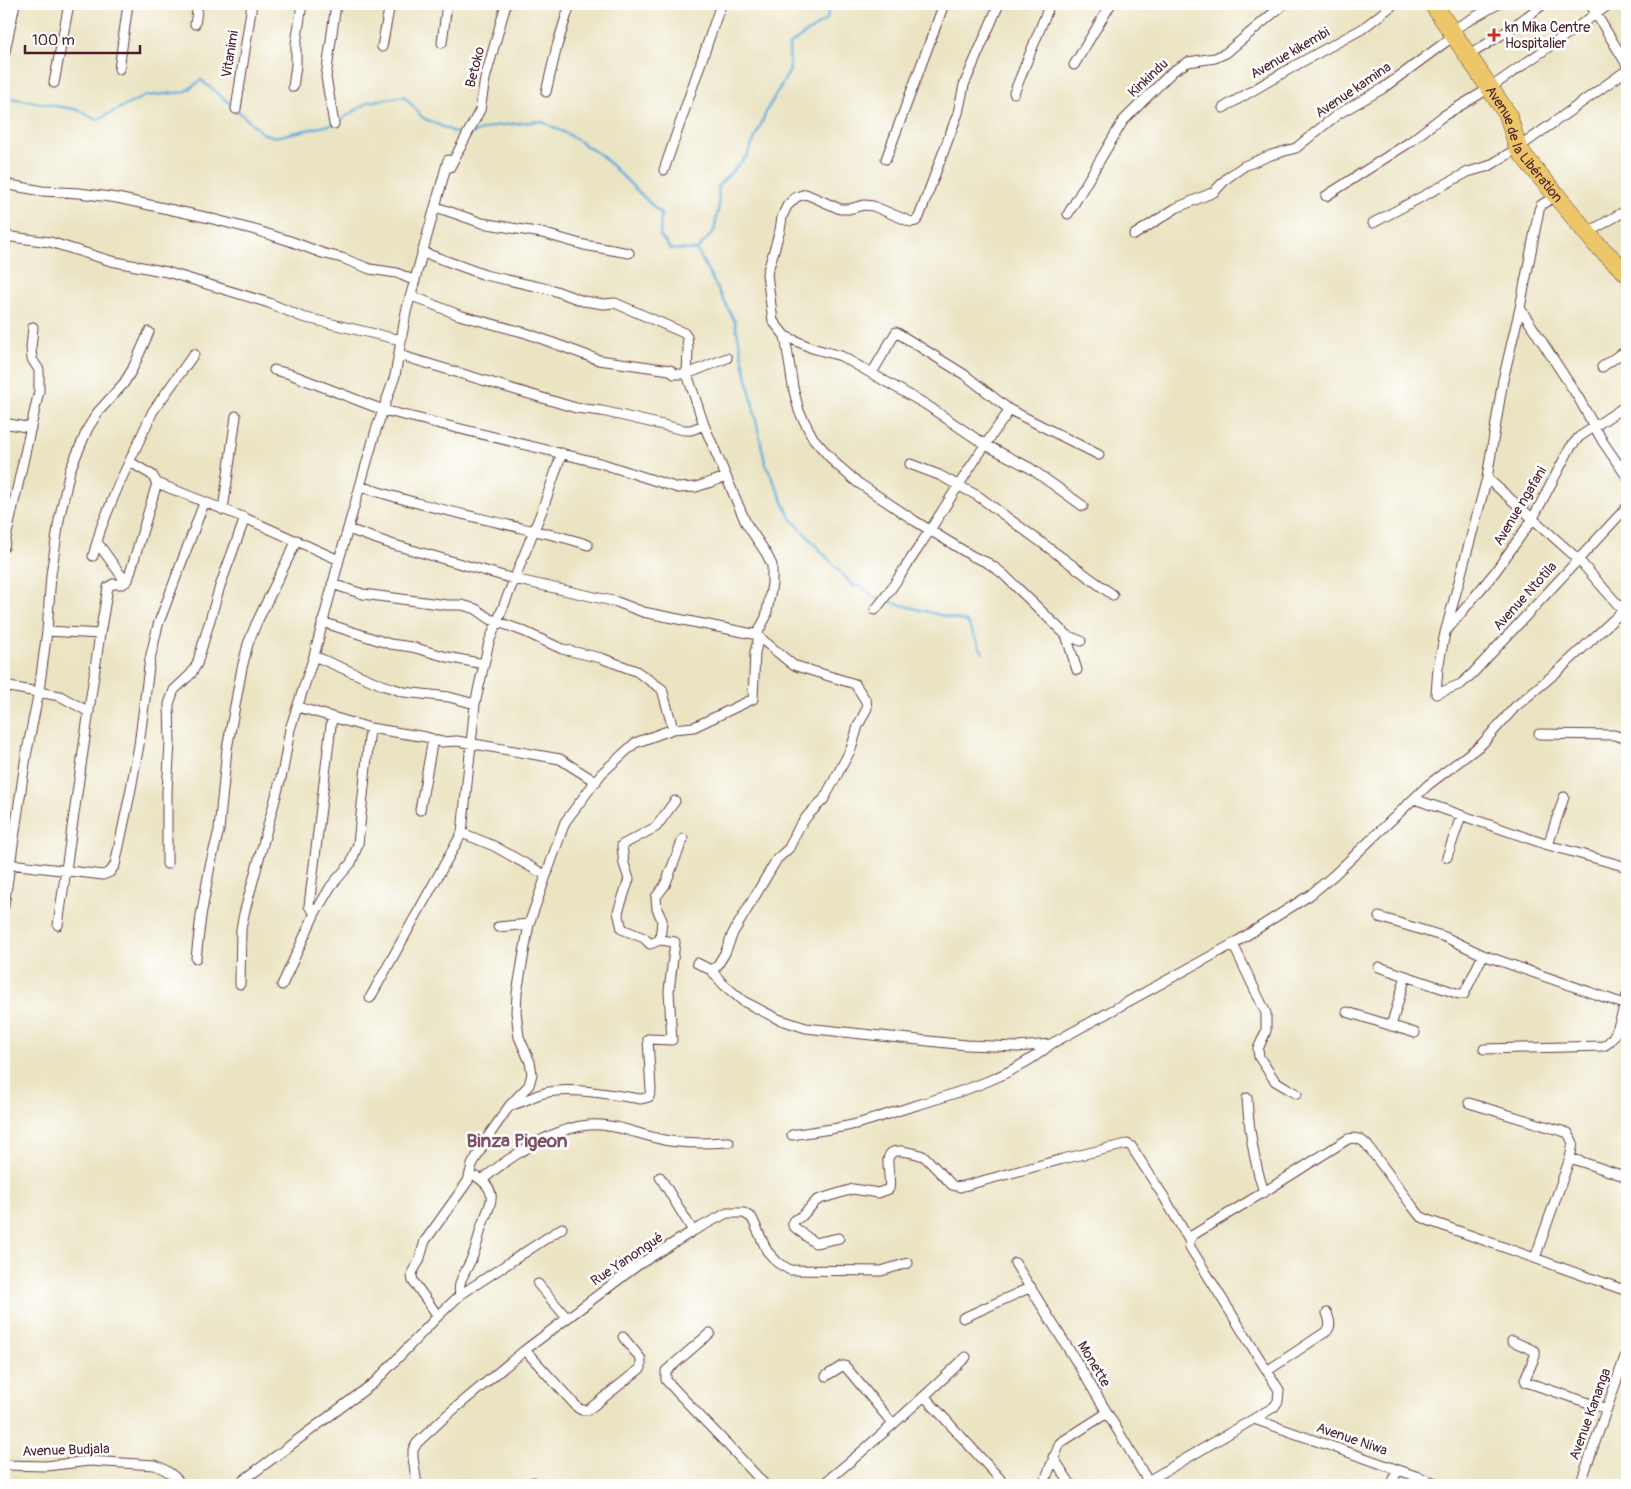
<svg xmlns="http://www.w3.org/2000/svg" width="1631" height="1489" font-family="Pangolin,sans-serif">
<style>
.lines{fill:none;stroke-linecap:round;stroke-linejoin:round}
.stream{stroke:#61aedb;stroke-width:2.5}
.street-casing{stroke:#623d42;stroke-width:11}
.highway-casing{stroke:#623d42;stroke-width:19}
.street{stroke:#fff;stroke-width:9}
.highway{stroke:#ecc669;stroke-width:18}
.poi-dot{fill:#c8321e;stroke:#fff;stroke-width:2}
.labels{text-anchor:middle;dominant-baseline:central;stroke-width:5;stroke-linejoin:round;paint-order:stroke}
.poi-label{font-size:14px;fill:#4a1f2b;stroke:#fff;text-anchor:start}
.street-label{font-size:14px;fill:#4a1f2b;stroke:#fff}
.district-label{font-size:19px;font-weight:bold;fill:#805066;stroke:#fff}
</style>
<rect width="100%" height="100%" fill="#fff"/>
<filter id="ink" filterUnits="userSpaceOnUse"><feTurbulence type="fractalNoise" baseFrequency=".02" numOctaves="2"/><feDisplacementMap in="SourceGraphic" scale="10" xChannelSelector="R" yChannelSelector="G"/><feConvolveMatrix kernelMatrix="1 2 1 2 8 2 1 2 1" color-interpolation-filters="sRGB"/></filter>
<filter id="wash" filterUnits="userSpaceOnUse"><feTurbulence type="fractalNoise" baseFrequency=".0096" numOctaves="4" result="noise"/><feDisplacementMap in="SourceGraphic" scale="20" xChannelSelector="R" yChannelSelector="G"/><feGaussianBlur stdDeviation="1.12" result="paint"/><feColorMatrix in="noise" values="0 0 0 0 0 0 0 0 0 0 0 0 0 0 0 0 0 1.4 0 .05"/><feComposite in="paint" operator="in"/></filter>
<g filter="url(#wash)">
<rect width="100%" height="100%" fill="#ebe4c3"/>
<g class="lines">
<!-- stream -->
<path class="stream" d="M4,93L11,98L79,110L96,120L145,96L185,92L201,80L233,106
M237,110L262,133L275,137L334,124L369,102L404,96L423,118L454,132L465,135
M470,134L494,126L541,121L569,135L602,156L661,214L660,236L671,249L697,250
M697,250L735,322L765,462L790,517L853,586H861L874,597L881,599
M697,250L714,231L719,205L718,186L747,156L768,108L790,70L789,45L827,19L830,4
M886,601L967,622L983,653"/>
</g>
</g>
<g filter="url(#ink)">
<g class="lines">
<!-- street casing -->
<g class="street-casing">
<path id="street" d="M999,4L964,85L958,113L919,217L916,221L911,222L873,206L864,205L849,209H840L806,194L796,197L787,206L782,217L780,230L767,274L773,321L785,336L812,348L841,356L925,404L984,444L1030,468L1083,506
M1590,4L1627,65
M195,24L198,4
M1452,30L1498,4
M442,43L447,4
M382,47L390,4
M1469,55L1506,32L1541,6
M4,56L15,4
M1074,65L1111,4
M119,69L128,4
M54,83L69,4
M293,87L296,65V44L302,4
M546,92L557,46L570,4
M1014,93L1050,4
M1223,108L1298,64L1362,29L1394,4
M236,109L252,4
M334,124L326,77L336,4
M886,159L944,4
M450,167L480,110L485,79L506,4
M664,170L721,4
M4,184L42,191L79,193L117,198L205,217L255,230L290,241L322,253L342,258L370,269L397,273L415,281
M1326,196L1410,142L1443,116L1490,88L1610,4
M1556,196L1541,205L1539,210L1520,308L1503,380L1487,478L1445,633L1438,668L1436,694L1461,684L1473,673L1627,507
M436,207L482,223L542,233L584,245L629,253
M1068,214L1123,121L1173,71L1188,62L1215,58L1226,53L1284,4
M1373,223L1468,172L1489,166L1518,148L1627,70
M1587,233L1627,210
M1134,235L1176,208L1214,192L1227,178L1244,166L1271,155L1296,148L1338,114L1382,89L1455,35
M4,236L50,242L111,261L167,272L269,303L302,317L401,340
M422,252L485,275L553,290L583,301L604,304L615,303L684,333L687,337L688,349L687,374L704,425L746,523L766,553L772,565V584L766,617L758,632L759,637L755,652L753,699L694,727L673,729L635,743L601,774L565,822L529,924L517,993L516,1012L519,1037L530,1062L532,1074L529,1085L510,1105L487,1138L472,1165L468,1181L425,1241L419,1261L413,1271L412,1275L413,1281L438,1316
M412,296L459,315L526,333L599,360L670,370L674,374H687L727,358
M1520,308L1578,397L1603,442L1627,477
M785,336L793,387L799,411L813,438L835,463L857,482L915,521L972,556L988,563L1002,573L1066,635L1081,641
M399,355L576,408L602,411L684,430H691L704,425
M1602,367L1619,355L1627,352
M274,370L290,374L383,410L600,463L678,488L696,487L726,477
M872,373L896,332L965,375L1010,410L1099,455
M4,423L31,428
M130,462L152,475L157,483L245,518L339,560
M910,464L939,475L978,496L1113,595
M1487,478L1578,559L1626,614
M360,486C413,504 467,515 521,528C544,533 566,537 588,545
M223,510L236,416
M348,529L391,544L514,579L617,602L643,612L758,635
M97,542L126,582
M4,547L39,391V370L32,359L31,348L33,327
M93,556L101,528L118,486L153,411L194,354
M332,584L363,594L447,605H462L476,609L490,619L523,631L562,649L601,658L636,671L662,689L673,729
M875,610C891,591 903,570 917,550C948,503 976,455 1010,410
M322,622L390,644L412,647L447,657L484,664
M1447,630L1495,572L1532,520L1570,448L1579,437L1627,405
M47,631L100,634
M1066,635L1077,670
M314,656L382,685L404,692L449,697L475,704
M4,686L60,696L89,712
M298,707L370,728L426,737L441,742L457,741L560,759L596,782
M1539,734L1614,735L1627,739
M1414,799L1548,845L1627,867
M420,810L433,739
M462,833L494,846L545,875
M1548,845L1564,797
M1447,857L1461,816
M10,864L103,875L110,872L115,865L130,794L139,745L150,659L158,625L204,503
M167,864V791L170,743L169,704L174,690L191,674L197,664L220,586L245,518
M4,906L26,756L39,691L47,631L51,575L59,520L70,470L88,428L98,412L124,383L132,370L149,332
M315,913L309,906L332,717
M1379,917L1445,937L1483,955L1627,1005
M58,925L100,634L108,587L113,584H123L128,580L157,483
M498,927L529,924
M660,940L650,944L644,938L622,929L618,912L629,879L624,864L622,845L656,827L675,801
M1233,944L1266,1013V1031L1258,1049L1259,1057L1275,1081L1297,1094
M196,958L201,916L210,866L219,830L227,749L242,668L248,644L256,624L297,540
M697,963L711,970L723,984L743,1001L778,1019L806,1028L966,1045L1018,1047L1051,1044
M1379,967L1459,994H1464L1483,955
M711,970L717,966L725,953L733,933L777,859L789,848L799,827L808,815L824,799L851,749L858,726L867,708L866,701L855,684L793,665L759,637
M240,984L241,929L244,914L283,770L290,729L314,656L339,560L376,430L395,376L406,312L448,160L450,167
M282,985L315,913L331,886L351,863L358,844L370,728
M370,998L462,833L475,704L489,642L543,508L562,453
M1347,1012L1415,1033
M1391,1026L1406,976
M1484,1049L1603,1046C1618,1041 1623,1009 1627,995
M1247,1098C1249,1130 1254,1162 1264,1192
M1469,1103L1562,1131L1568,1133L1573,1143L1570,1158L1535,1258
M511,1105C523,1103 532,1096 544,1093C572,1086 612,1095 641,1099L649,1097L651,1090L648,1039L672,1040L669,991L675,942L660,940L662,920L657,909L656,897L665,885L683,839
M792,1135C815,1131 838,1129 860,1123C878,1118 896,1111 914,1106C961,1092 1014,1076 1051,1044L1233,944L1310,895L1334,875L1428,785L1482,744L1515,707L1558,671L1627,607
M1570,1158L1627,1177
M660,1177L693,1231
M482,1180C509,1157 553,1128 589,1125C614,1123 640,1135 664,1140C686,1144 707,1143 729,1142
M839,1238L815,1243L793,1226V1221L802,1216L816,1201L820,1199L853,1189L878,1193L889,1189C893,1176 878,1149 901,1151C909,1152 917,1153 925,1157L952,1185L960,1187L1063,1159L1127,1144L1131,1146L1164,1197L1189,1240L1190,1247L1279,1390L1278,1401L1274,1407L1148,1481L1146,1485
M1189,1240L1193,1235L1264,1192L1348,1139C1357,1137 1361,1139 1367,1145L1413,1207L1420,1216L1430,1221L1627,1291
M1015,1263L1081,1369L1148,1481
M538,1284L567,1318
M460,1295C457,1282 465,1273 470,1262C476,1251 478,1240 481,1228C488,1207 502,1193 477,1177
M963,1318L1031,1287
M710,1333L666,1371V1380C699,1416 733,1449 765,1485
M1512,1341L1535,1351V1356L1525,1379L1526,1382L1607,1409
M525,1350L578,1408L582,1410H588L641,1368V1359L623,1337
M1267,1371L1327,1331C1332,1325 1329,1319 1327,1313
M826,1376L842,1366H845L893,1424
M925,1397L1000,1479
M1254,1419L1441,1485
M1053,1457L1071,1485
M4,1465L46,1466L89,1461L155,1465C167,1470 174,1475 182,1485
M237,1485L375,1382L438,1316L460,1295L562,1228
M417,1485L413,1458V1450L417,1443L447,1415L525,1350L638,1265L693,1231L727,1213H744L752,1218L767,1251L778,1263L790,1270L881,1271L908,1263
M522,1485L534,1482L537,1485
M822,1485C872,1444 919,1402 966,1357
M1043,1485L1060,1443L1107,1413
M1392,1485L1397,1470
M1580,1485L1627,1351"/>
</g>
<!-- highway casing -->
<g class="highway-casing">
<g id="highway">
<path id="s1" d="M1433,4L1508,115L1518,148L1527,160L1597,245L1627,273"/>
</g>
</g>
<!-- street -->
<use href="#street" class="street"/>
<!-- highway -->
<use href="#highway" class="highway"/>
</g>
</g>
<!-- markers -->
<path class="poi-dot" d="M1491.5 27.5h5v5h5v5h-5v5h-5v-5h-5v-5h5z"/>
<g class="labels">
<!-- poi labels -->
<g class="poi-label">
<text x="1505" y="27">kn Mika Centre<tspan x="1505" dy="16">Hospitalier</tspan></text>
</g>
<!-- street labels -->
<g class="street-label">
<text transform="translate(1290 53) rotate(-30)">Avenue kikembi</text>
<text transform="translate(230 54) rotate(-81)">Vitanimi</text>
<text transform="translate(475 67) rotate(-76)">Betoko</text>
<text transform="translate(1148 78) rotate(-43)">Kinkindu</text>
<text transform="translate(1353 90) rotate(-34)">Avenue kamina</text>
<text stroke="none"><textPath href="#s1" startOffset="168">Avenue de la Libération</textPath></text>
<text transform="translate(1520 506) rotate(-59)">Avenue ngafani</text>
<text transform="translate(1525 596) rotate(-48)">Avenue Ntotila</text>
<text transform="translate(627 1259) rotate(-34)">Rue Yanongué</text>
<text transform="translate(1094 1364) rotate(59)">Monette</text>
<text transform="translate(1590 1414) rotate(-70)">Avenue Kananga</text>
<text transform="translate(1352 1439) rotate(19)">Avenue Niwa</text>
<text transform="translate(66 1450) rotate(-2)">Avenue Budjala</text>
</g>
<!-- district labels -->
<g class="district-label">
<text x="517" y="1141">Binza Pigeon</text>
</g>
</g>
<!-- margin -->
<rect width="1631" height="1489" fill="none" stroke="#fff" stroke-width="20"/>
<!-- scale -->
<path d="M25 45v8h115v-8" fill="none" stroke="#4a1f2b" stroke-width="2.5"/>
<text x="32" y="45" font-size="15" fill="#4a1f2b" stroke="#ffffff" stroke-width="4" paint-order="stroke">100 m</text>
</svg>
